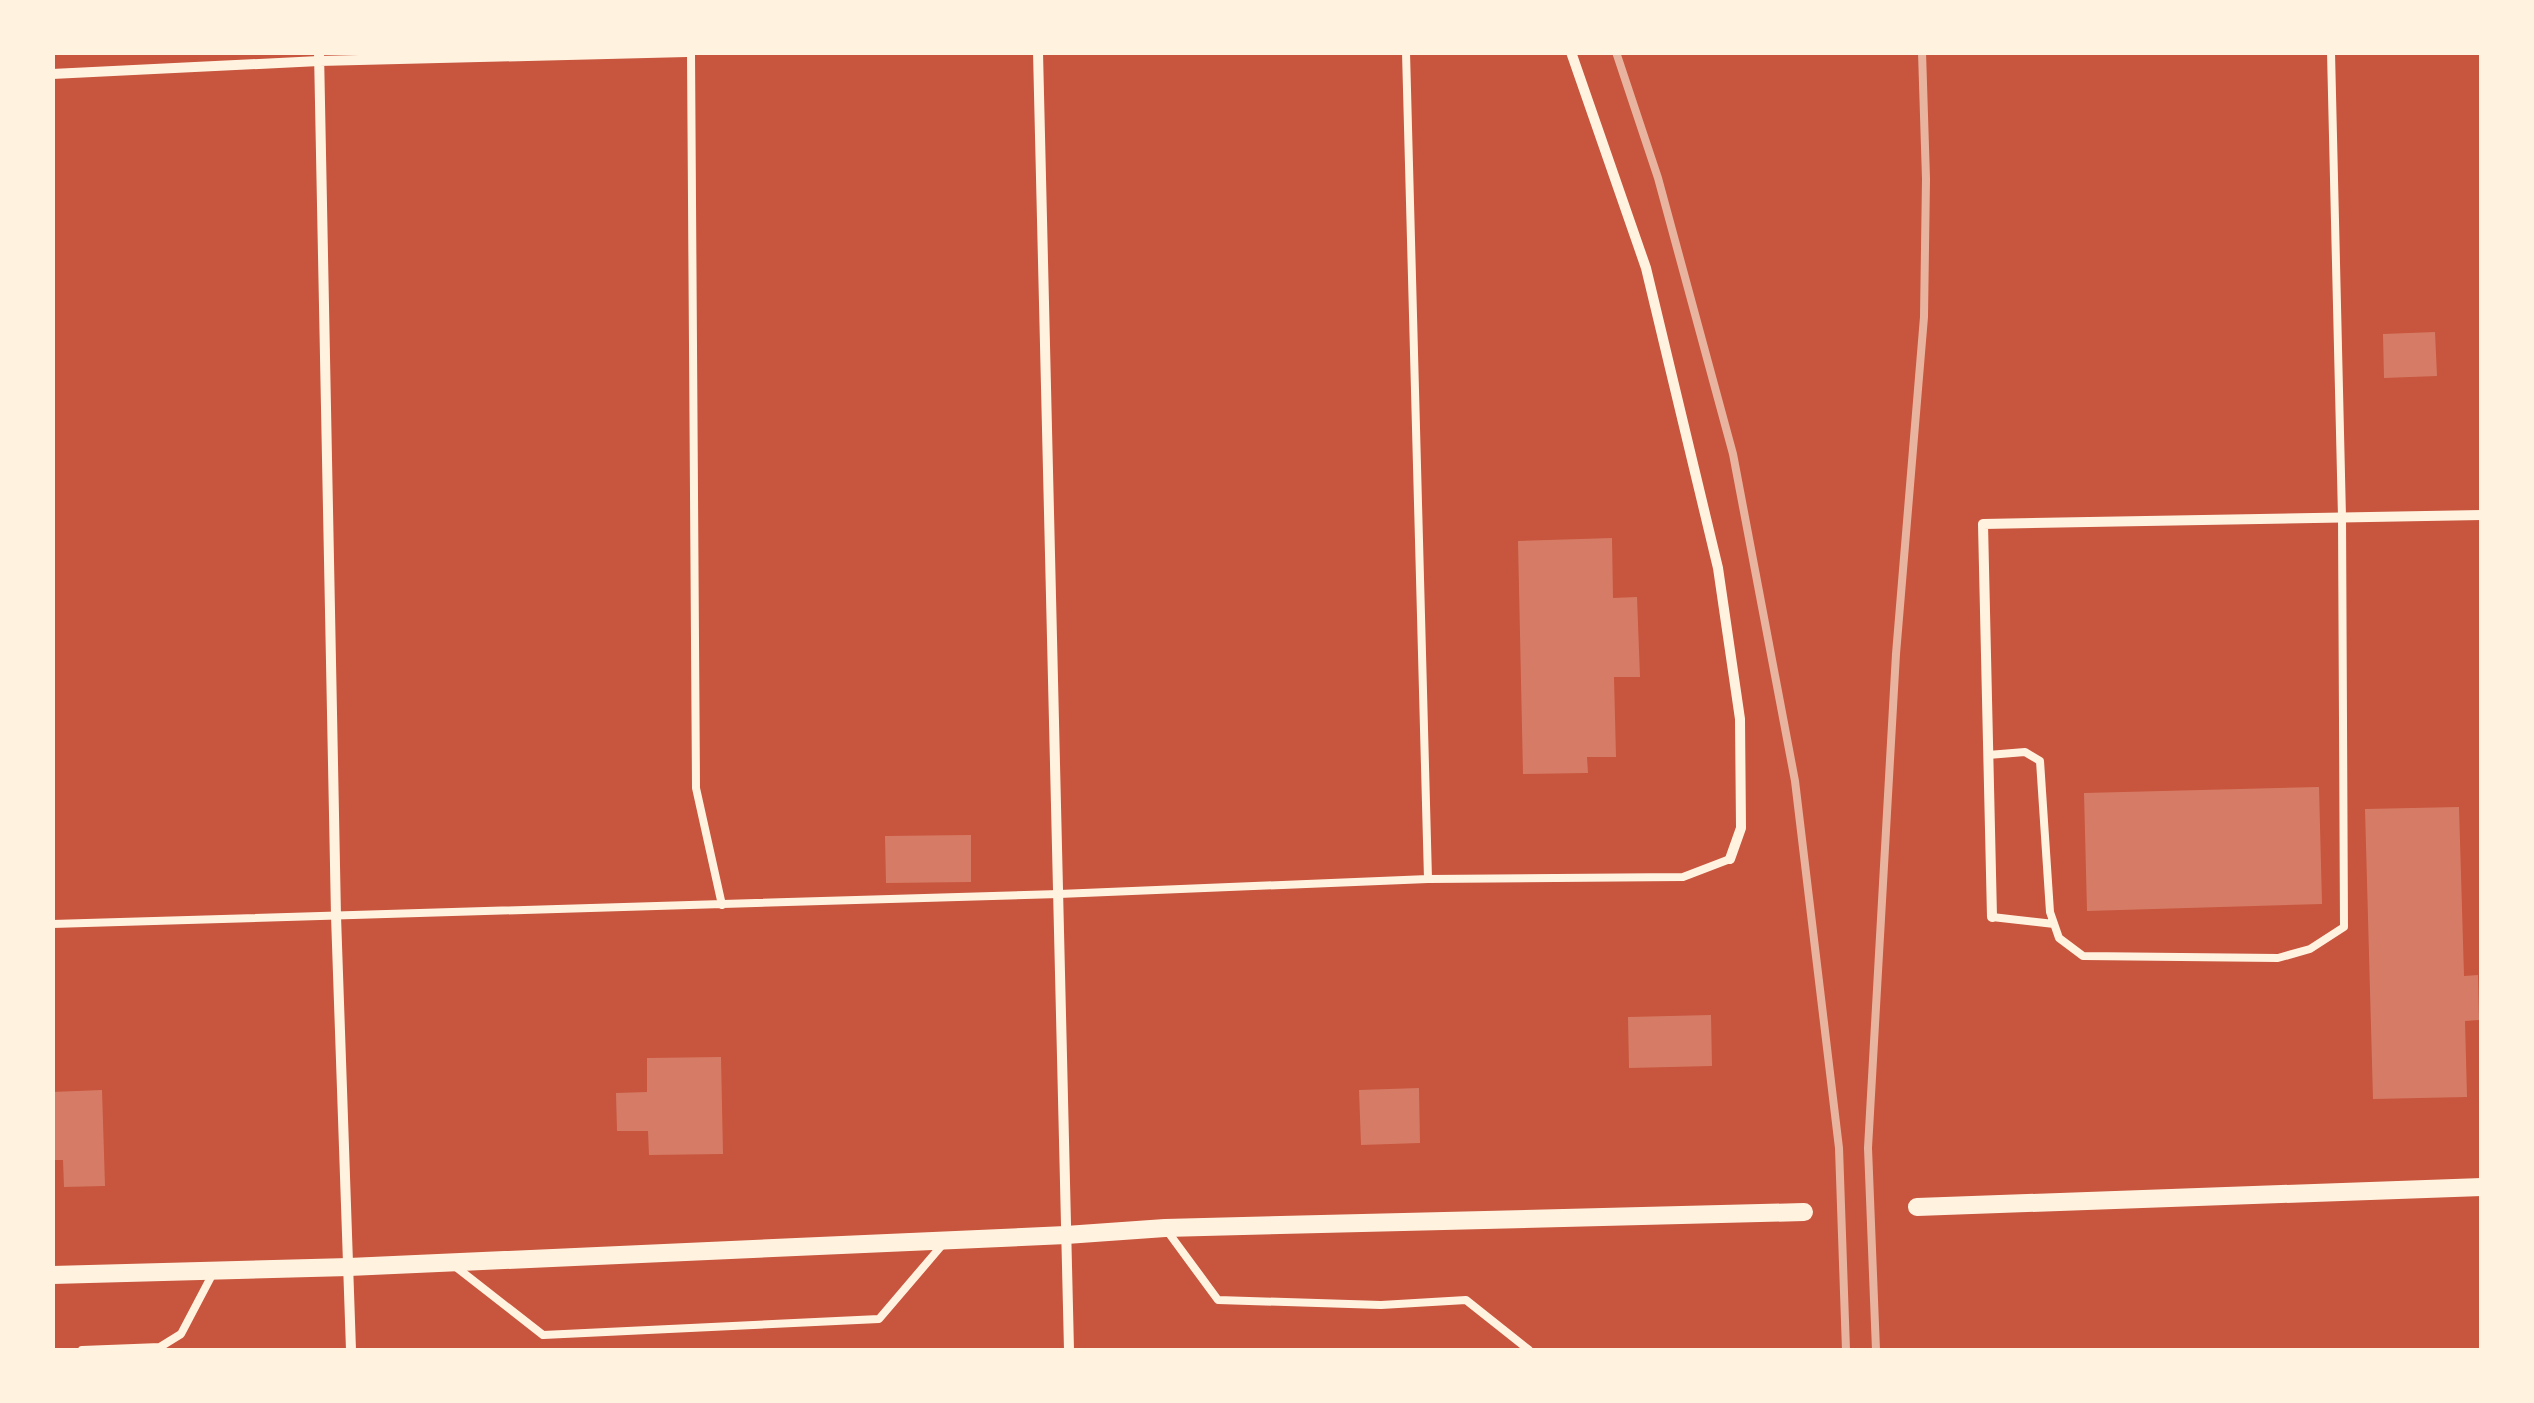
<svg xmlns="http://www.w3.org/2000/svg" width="2534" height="1403" font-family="'Exo 2',sans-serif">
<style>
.building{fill:#d67c66}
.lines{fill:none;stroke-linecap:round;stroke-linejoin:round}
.service{stroke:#fff3e0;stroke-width:8}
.minor{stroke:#fff3e0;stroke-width:10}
.tertiary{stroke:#fff3e0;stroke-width:18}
.rail{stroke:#e9b49f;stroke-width:8}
</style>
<rect width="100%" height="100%" fill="#c8553d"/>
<!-- building -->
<path class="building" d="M2435,332L2437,376L2384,378L2383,334Z
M1612,538L1613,598L1637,597L1640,677H1614L1616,757H1587L1588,773L1523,774L1518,541Z
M2319,787L2322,904L2087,911L2084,793Z
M2459,807L2464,976L2478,975L2479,1020L2465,1021L2467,1097L2373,1099L2365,809Z
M971,835V882L886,883L885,836Z
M1711,1015L1712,1066L1629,1068L1628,1017Z
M721,1057L723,1154L649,1155L648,1131H617L616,1093L647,1092V1058Z
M1419,1088L1420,1143L1361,1145L1359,1090Z
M102,1090L105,1186L64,1187L63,1160H52V1092Z"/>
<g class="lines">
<!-- service -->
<path class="service" d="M691,52L696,788L722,905
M1406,52L1428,879
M1988,755L2025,752L2040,761L2050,912L2059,938L2083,956L2278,958L2310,949L2344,927L2342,517L2331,52
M1992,917L2054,924
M52,924L1059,894L1428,879L1683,877L1730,859
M1168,1232L1218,1300L1381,1305L1466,1300L1529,1350
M456,1267L543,1335L879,1319L943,1244
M82,1350L160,1347L181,1334L212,1275"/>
<!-- minor -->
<path class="minor" d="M319,52L336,916L351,1350
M1038,52L1069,1350
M1571,52L1646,268L1718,568L1740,719L1741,828L1730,859
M52,74L319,61L687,52
M1992,917L1983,524L2482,515"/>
<!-- tertiary -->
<path class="tertiary" d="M1917,1207L2482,1187
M52,1275L349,1267L1066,1235L1165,1228L1804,1212"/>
<!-- rail -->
<path class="rail" d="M1616,52L1658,178L1733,454L1795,781L1839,1148L1846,1350
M1876,1350L1868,1148L1896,654L1924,317L1926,179L1922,52"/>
</g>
<!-- border -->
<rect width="2534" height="1403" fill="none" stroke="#fff3e0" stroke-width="110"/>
</svg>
